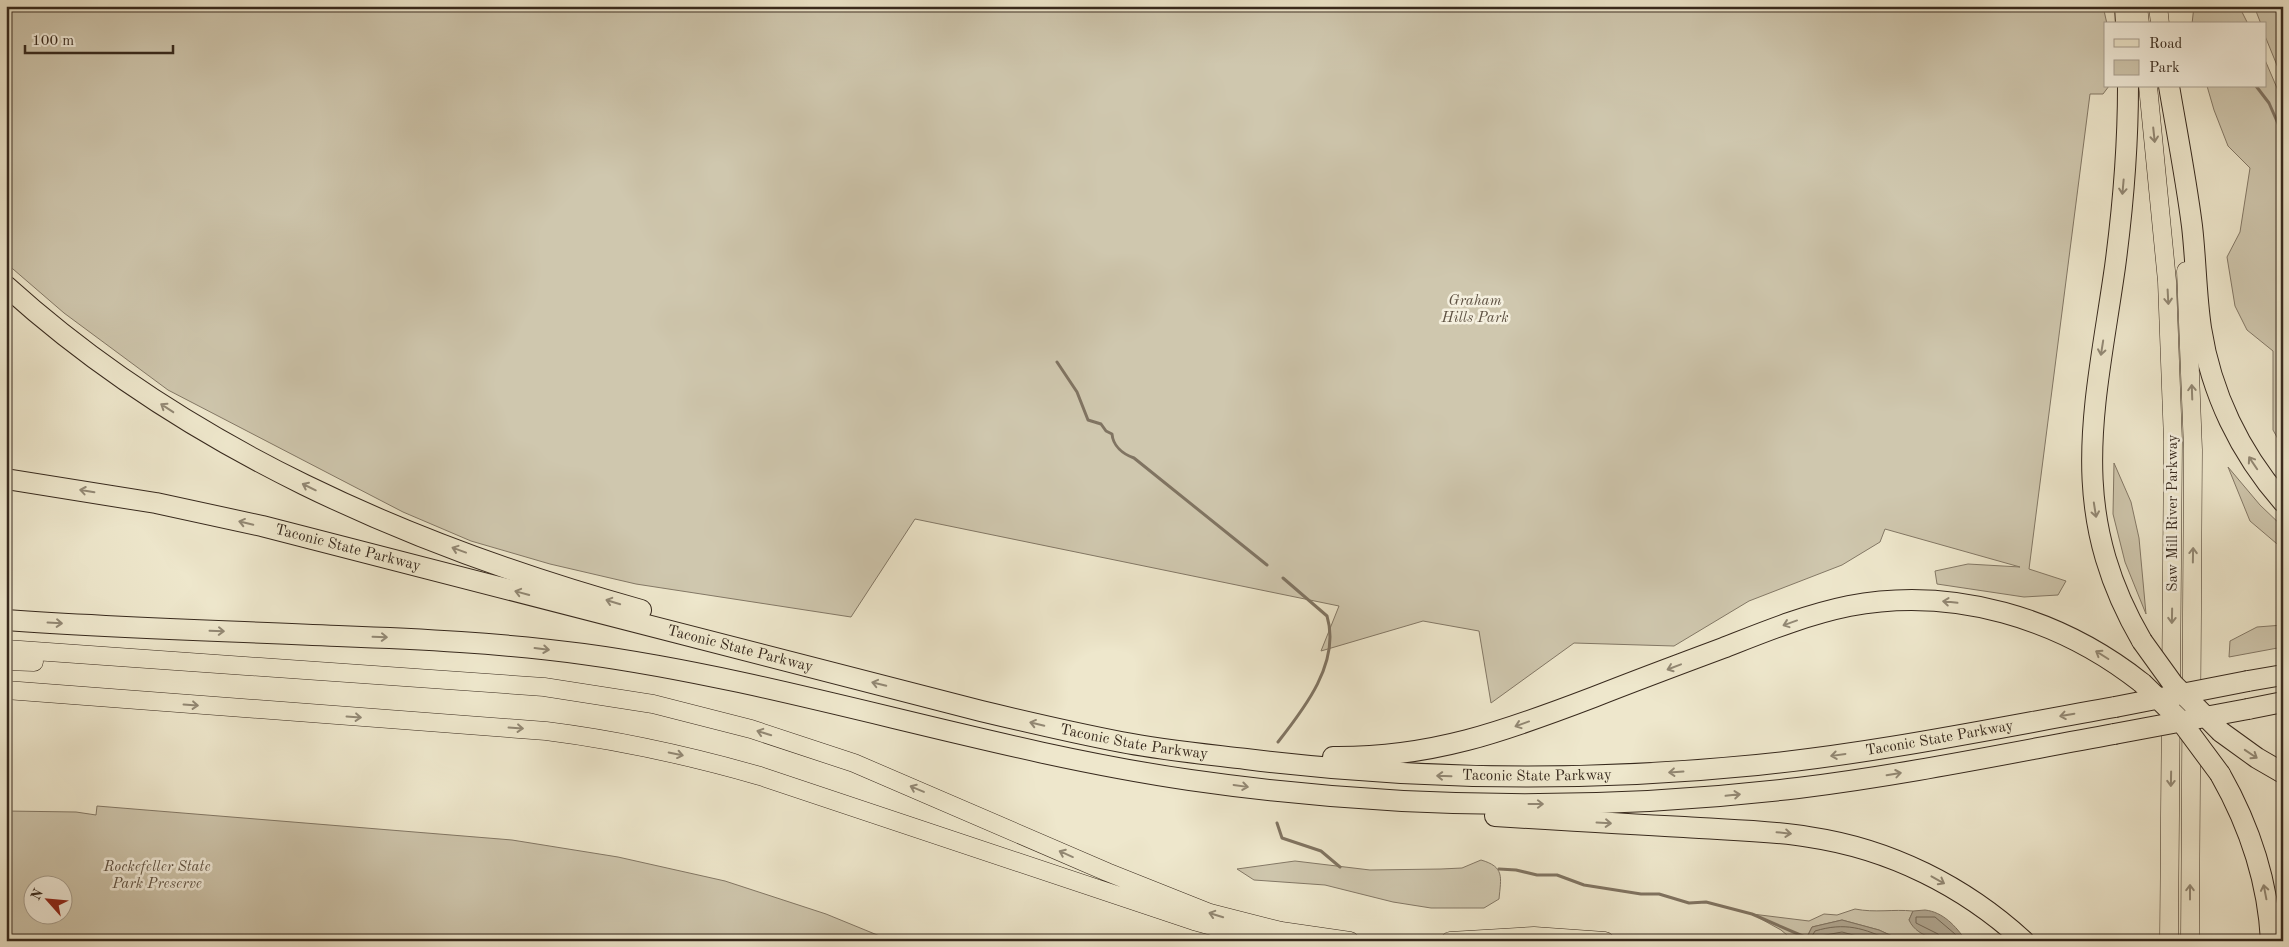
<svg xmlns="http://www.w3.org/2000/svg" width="2289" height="947" font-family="'Old Standard TT',serif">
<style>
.green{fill:#cfc7ae;stroke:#837866;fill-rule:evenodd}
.water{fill:#b0a690;stroke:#807462}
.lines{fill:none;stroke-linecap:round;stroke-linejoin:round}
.shore{stroke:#746856;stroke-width:1}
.stream{stroke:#807462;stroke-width:3}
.primary-casing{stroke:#37291d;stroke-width:19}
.trunk-casing{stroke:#37291d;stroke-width:19}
.motorway-casing{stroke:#37291d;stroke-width:22}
.primary{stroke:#eee7cc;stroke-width:18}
.trunk{stroke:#eee7cc;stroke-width:18}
.motorway{stroke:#eee7cc;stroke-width:20}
.motorway-bridge-casing{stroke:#37291d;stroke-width:22;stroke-linecap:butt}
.motorway-bridge{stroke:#eee7cc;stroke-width:20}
.oneway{stroke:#928874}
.labels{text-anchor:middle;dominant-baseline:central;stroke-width:5;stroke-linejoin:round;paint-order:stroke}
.park-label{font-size:15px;font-style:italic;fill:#5d5041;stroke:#f4efde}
.street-label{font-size:15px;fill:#37291d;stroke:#f4efde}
</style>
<rect width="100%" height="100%" fill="#eee7cc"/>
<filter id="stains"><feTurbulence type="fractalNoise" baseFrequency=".004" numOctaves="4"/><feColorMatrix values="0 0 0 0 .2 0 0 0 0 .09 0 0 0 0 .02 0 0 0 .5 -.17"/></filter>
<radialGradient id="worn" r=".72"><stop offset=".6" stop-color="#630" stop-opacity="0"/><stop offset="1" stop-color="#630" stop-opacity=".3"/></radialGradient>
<!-- green -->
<path class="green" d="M6,6H2103L2107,24L2105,86H2109L2103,94H2090L2029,569L2066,581L2058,595L2024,597L1937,584L1935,571L1968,564L2020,567L1885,529L1880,542L1842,565L1749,601L1674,646L1574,643L1491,703L1479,631L1423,621L1321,651L1339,606L915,519L851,617L636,584L550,564L471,541L403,512L168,390L64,313L6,263Z
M2194,6H2239L2248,24H2192Z
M2254,6H2283V80L2265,36V24H2261Z
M2265,60L2283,102V448L2273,430V351L2247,330L2235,306L2227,257L2240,232L2250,168L2228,146L2214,110L2207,86H2265Z
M2114,463L2131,502L2139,538L2146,614L2125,562L2113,514Z
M2228,467L2260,505L2283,527V549L2250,521Z
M2283,625V647L2229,657L2230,641L2257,627Z
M97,806L512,840L618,857L725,881L826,914L892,941H6V811L76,812L96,815ZM32,884H62V914H32Z
M1481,860C1505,867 1501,877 1499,899L1484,908H1431L1393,902L1325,885L1254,880L1237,869L1295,861L1370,870L1441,869L1462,868Z
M1855,909C1875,913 1893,909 1913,911L1909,920L1940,941H1903L1879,930L1842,920L1812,927L1805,941H1794L1781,930L1752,914L1809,921L1824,914L1837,915Z"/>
<!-- water -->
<path class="water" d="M1925,910C1943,912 1956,926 1966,941C1946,941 1918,940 1909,920L1913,911Z
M1842,920L1879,930L1903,941H1805L1812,927Z"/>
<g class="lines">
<!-- shore -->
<path class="shore" d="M1809,941L1815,931C1845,922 1864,928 1891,941
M1816,941L1820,936L1842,932L1876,941
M1941,941L1938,934L1916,923V917H1935L1955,934L1960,941"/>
<!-- stream -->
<path class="stream" d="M2256,86L2269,103L2283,135
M1057,362L1077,392L1088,420L1101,424L1106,431L1112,434C1113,446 1123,454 1134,458L1267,565
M1278,742C1304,709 1341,662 1327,616L1283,578
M1277,823L1282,838L1321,851L1340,867
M1499,869L1516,870L1537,875H1557L1584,885L1641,894H1659L1689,903L1706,902L1752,914L1805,937"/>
<!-- primary casing -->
<g class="primary-casing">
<path id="primary" d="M6,649L544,687L653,704L751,729L854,763L1107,872L1210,913L1281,931L1350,941
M6,661L34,662
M6,690L546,731C618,740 690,756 760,776L1194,921L1266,941
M1450,941L1534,936L1605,941"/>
</g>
<!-- trunk casing -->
<g class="trunk-casing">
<path id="trunk" d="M2138,6L2140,24
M2158,6L2160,24
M2148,86L2167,281L2173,441L2169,941
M2186,271L2193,450L2190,941"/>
</g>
<!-- motorway casing -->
<g class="motorway-casing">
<g id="motorway">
<path d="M2125,6L2126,24"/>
<path d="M2128,86C2128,146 2123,207 2115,267C2095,408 2065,509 2142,641"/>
<path d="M2169,86C2177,133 2186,179 2192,226C2196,260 2196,294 2201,328C2211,393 2240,453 2283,502"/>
<path d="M6,286C185,448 411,546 641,610"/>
<path id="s1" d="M6,479L156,503L262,526L981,711C1027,722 1074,733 1121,742C1162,750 1204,754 1246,759C1416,780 1587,782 1757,765C1877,753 1996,728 2115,707"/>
<path d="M6,620C117,628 227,631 338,636C420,639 501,643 583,654C788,682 985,750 1190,780C1391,809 1596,812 1798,788C1904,775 2009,753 2114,734"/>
<path d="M2248,681L2283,675"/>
<path d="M2248,709L2283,702"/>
<path d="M2221,732L2257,758L2283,773"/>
<path d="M1333,757C1431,758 1505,731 1594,697C1637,680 1680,664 1723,648C1764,632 1805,615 1849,606C1953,586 2060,618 2142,683"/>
<path d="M2220,774C2249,825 2268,881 2271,941"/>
<path d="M1495,816C1558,820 1621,824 1684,827C1726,830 1768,830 1809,837C1890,849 1964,886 2024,941"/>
</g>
</g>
<!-- primary -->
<use href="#primary" class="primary"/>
<!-- trunk -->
<use href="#trunk" class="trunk"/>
<!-- motorway -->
<use href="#motorway" class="motorway"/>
<!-- motorway-bridge casing -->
<g class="motorway-bridge-casing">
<path id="motorway-bridge" d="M2142,641L2173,684L2221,732
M2142,683L2180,720L2220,774
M2115,707L2248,681
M2114,734L2248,709"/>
</g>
<!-- motorway-bridge -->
<use href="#motorway-bridge" class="motorway-bridge"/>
</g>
<!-- one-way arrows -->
<defs><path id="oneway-shaft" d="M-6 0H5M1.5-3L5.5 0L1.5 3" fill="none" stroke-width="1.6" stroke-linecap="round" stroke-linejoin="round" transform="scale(1.25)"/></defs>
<g class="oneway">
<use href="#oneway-shaft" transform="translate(2154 135) rotate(84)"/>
<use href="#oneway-shaft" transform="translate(2123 187) rotate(95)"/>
<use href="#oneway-shaft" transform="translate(2168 297) rotate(87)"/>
<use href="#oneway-shaft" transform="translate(2102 348) rotate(99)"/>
<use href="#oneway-shaft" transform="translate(2192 392) rotate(-92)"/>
<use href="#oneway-shaft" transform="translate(167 408) rotate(-147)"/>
<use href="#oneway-shaft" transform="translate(2253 463) rotate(-124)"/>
<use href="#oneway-shaft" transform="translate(309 487) rotate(-154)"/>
<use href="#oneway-shaft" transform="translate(87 491) rotate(-171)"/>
<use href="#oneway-shaft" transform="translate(2095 510) rotate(81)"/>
<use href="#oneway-shaft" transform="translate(246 523) rotate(-167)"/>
<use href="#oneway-shaft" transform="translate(459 550) rotate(-160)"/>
<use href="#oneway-shaft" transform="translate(2193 555) rotate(-89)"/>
<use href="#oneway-shaft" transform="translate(522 593) rotate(-165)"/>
<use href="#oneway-shaft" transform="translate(613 602) rotate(-163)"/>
<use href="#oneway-shaft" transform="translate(1950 602) rotate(-174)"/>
<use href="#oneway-shaft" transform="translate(2172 616) rotate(91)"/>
<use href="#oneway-shaft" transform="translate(55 623) rotate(3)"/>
<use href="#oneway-shaft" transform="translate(1790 623) rotate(160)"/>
<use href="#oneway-shaft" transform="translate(217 631) rotate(2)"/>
<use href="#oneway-shaft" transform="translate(380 637) rotate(2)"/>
<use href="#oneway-shaft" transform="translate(542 649) rotate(7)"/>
<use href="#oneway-shaft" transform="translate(2102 655) rotate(-148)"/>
<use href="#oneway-shaft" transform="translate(1674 667) rotate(159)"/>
<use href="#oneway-shaft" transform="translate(879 684) rotate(-166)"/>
<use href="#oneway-shaft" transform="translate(191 705) rotate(4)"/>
<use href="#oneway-shaft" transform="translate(2067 715) rotate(170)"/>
<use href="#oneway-shaft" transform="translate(354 717) rotate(4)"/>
<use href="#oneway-shaft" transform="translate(1037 724) rotate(-167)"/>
<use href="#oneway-shaft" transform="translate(1522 724) rotate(160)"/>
<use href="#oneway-shaft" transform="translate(516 728) rotate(4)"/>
<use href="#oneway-shaft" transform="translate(764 733) rotate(-163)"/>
<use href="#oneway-shaft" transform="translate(676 754) rotate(12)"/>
<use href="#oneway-shaft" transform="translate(2251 754) rotate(34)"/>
<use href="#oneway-shaft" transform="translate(1838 755) rotate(172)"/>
<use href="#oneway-shaft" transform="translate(1676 772) rotate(176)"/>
<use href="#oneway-shaft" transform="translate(1894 774) rotate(-9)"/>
<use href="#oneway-shaft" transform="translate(1444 776) rotate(-178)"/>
<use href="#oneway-shaft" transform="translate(2171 779) rotate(91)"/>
<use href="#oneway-shaft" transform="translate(1241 786) rotate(8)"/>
<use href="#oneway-shaft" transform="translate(917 789) rotate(-157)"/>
<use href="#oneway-shaft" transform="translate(1733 795) rotate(-6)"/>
<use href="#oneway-shaft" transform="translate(1536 804)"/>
<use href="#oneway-shaft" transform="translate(1604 823) rotate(3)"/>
<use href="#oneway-shaft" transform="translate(1784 833) rotate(6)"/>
<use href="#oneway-shaft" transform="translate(1066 854) rotate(-156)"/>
<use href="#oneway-shaft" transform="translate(1938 880) rotate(29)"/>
<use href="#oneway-shaft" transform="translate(2190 892) rotate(-90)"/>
<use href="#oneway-shaft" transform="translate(2265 892) rotate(-101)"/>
<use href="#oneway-shaft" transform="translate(1216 915) rotate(-163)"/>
</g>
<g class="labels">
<!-- park labels -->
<g class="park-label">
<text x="1475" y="301">Graham<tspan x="1475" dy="17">Hills Park</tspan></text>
<text x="157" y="867">Rockefeller State<tspan x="157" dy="17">Park Preserve</tspan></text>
</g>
<!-- street labels -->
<g class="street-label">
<text transform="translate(2173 513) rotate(-90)">Saw Mill River Parkway</text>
<text stroke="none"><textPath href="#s1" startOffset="349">Taconic State Parkway</textPath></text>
<text stroke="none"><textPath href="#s1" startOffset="754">Taconic State Parkway</textPath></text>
<text stroke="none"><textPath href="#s1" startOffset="1969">Taconic State Parkway</textPath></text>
<text stroke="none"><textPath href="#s1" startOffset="1159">Taconic State Parkway</textPath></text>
<text stroke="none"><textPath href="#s1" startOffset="1564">Taconic State Parkway</textPath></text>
</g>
</g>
<!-- margin -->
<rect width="2289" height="947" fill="none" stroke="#eee7cc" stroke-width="25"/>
<rect x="8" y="8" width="2274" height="932" fill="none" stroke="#37291d" stroke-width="2.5"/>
<rect x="12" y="12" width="2264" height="922" fill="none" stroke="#37291d"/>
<!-- legend -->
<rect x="2104" y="22" width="162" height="65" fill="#f4efde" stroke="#a8a091"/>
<rect x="2114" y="39" width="25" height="8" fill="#eee7cc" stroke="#a8a091"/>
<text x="2149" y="48" font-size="15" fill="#37291d">Road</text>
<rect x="2114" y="60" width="25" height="15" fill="#cfc7ae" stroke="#a8a091"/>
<text x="2149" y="72" font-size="15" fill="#37291d">Park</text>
<!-- north arrow -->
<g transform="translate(48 900) rotate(297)"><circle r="24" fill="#f4efde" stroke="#a8a091"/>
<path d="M0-4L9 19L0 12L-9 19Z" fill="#8f2418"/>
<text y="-8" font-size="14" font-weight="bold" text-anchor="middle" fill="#37291d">N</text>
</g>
<!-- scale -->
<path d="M25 45v8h148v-8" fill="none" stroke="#37291d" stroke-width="2.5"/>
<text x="32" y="45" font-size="15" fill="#37291d" stroke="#f4efde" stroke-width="4" paint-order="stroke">100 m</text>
<rect width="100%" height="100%" filter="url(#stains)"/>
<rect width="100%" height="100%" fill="url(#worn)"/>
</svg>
